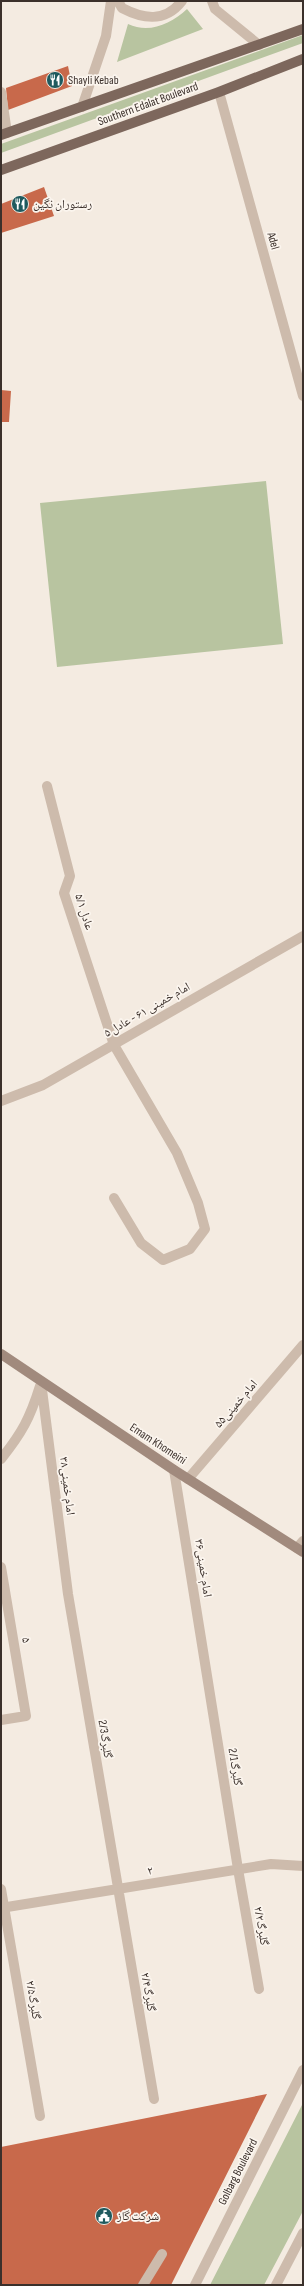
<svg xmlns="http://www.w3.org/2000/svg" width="304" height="2286" font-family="'Sofia Sans Condensed','Noto Naskh Arabic',sans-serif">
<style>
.green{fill:#b8c4a0}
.building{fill:#c8694b}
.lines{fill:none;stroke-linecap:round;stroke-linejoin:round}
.service{stroke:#cdbbac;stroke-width:10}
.minor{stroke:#cdbbac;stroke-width:10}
.tertiary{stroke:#cdbbac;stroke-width:10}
.secondary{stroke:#a18a7d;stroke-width:10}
.primary{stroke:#7d675c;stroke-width:10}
.labels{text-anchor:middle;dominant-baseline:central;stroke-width:3.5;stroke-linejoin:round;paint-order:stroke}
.poi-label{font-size:12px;fill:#3b302b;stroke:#fbf5ee;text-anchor:start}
.street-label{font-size:12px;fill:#3b302b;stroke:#fbf5ee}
</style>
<rect width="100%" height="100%" fill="#f4ebe1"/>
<!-- green -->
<path class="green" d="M187,9L203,29L117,62L128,24C149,34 171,24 187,9Z
M303,35V43L1,153V144Z
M266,481L283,644L57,667L40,503Z
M303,2103V2211L264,2285H210Z"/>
<!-- building -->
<path class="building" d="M68,66L72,86L8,110L6,88Z
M44,187L54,216L1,233V204Z
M1,390L11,391L9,422H1Z
M267,2094L171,2285H1V2147Z"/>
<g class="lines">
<!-- service -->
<path class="service" d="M143,2285L162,2254"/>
<!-- minor -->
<path class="minor" d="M1,92L7,133
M47,786L70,876L64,893L114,1045L177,1153L198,1203L205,1229L190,1249L163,1260L141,1243L114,1198
M41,1382L68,1594L154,2099
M1,1459C22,1433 30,1418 40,1386
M174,1470L238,1869L259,1989
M188,1479L303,1345
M297,1548L303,1541
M1,1567L26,1716L1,1720
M1,1889L40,2116
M1,1908L271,1864L303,1866"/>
<!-- tertiary -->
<path class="tertiary" d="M118,1L122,8C143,19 165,23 182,1
M212,1L215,9L259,45
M219,92L303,396
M82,107L106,36L111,1
M1,1101L43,1085L303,936
M195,2285L303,2070
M276,2285L303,2233"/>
<!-- secondary -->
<path class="secondary" d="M1,1354L174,1470L303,1552"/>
<!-- primary -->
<path class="primary" d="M1,135L303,29
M1,170L219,92L303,59"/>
</g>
<!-- icons -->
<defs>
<g id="restaurant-disc" transform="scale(0.9)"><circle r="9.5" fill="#1f5a5e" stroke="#fbf5ee"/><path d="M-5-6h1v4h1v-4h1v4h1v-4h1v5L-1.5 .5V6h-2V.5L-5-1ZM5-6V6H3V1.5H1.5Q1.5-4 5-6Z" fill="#fff"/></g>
<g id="civic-disc" transform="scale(0.9)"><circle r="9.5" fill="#1f5a5e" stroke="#fbf5ee"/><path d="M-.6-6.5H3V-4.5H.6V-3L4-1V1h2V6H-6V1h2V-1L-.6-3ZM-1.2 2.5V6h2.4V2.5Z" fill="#fff"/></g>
</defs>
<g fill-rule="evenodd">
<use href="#restaurant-disc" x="55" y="80"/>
<use href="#restaurant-disc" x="20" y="204"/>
<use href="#civic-disc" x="104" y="2216"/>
</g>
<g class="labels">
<!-- poi labels -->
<g class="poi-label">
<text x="68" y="80">Shayli Kebab</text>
<text x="33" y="204">رستوران نگین</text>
<text x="117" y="2216">شرکت گاز</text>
</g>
<!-- street labels -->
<g class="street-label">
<text transform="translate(148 104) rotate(-20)">Southern Edalat Boulevard</text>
<text transform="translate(273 241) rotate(74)">Adel</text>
<text transform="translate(84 912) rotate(72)">عادل ۵/۱</text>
<text transform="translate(147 1010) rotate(-30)">امام خمینی ۶۱ - عادل ۵</text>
<text transform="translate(236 1404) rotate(-49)">امام خمینی۵۵</text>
<text transform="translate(158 1444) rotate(33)">Emam Khomeini</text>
<text transform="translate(67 1486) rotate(83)">امام خمینی۳۸</text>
<text transform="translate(203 1568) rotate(81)">امام خمینی۳۶</text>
<text transform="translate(26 1640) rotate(81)">۵</text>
<text transform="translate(105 1739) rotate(81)">2/3گلبرگ</text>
<text transform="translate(235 1767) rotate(81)">2/1گلبرگ</text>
<text transform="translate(150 1871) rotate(-9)">۲</text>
<text transform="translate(261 1926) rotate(80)">گلبرگ۲/۲</text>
<text transform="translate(148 1992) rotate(80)">گلبرگ۲/۴</text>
<text transform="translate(33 2000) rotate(80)">گلبرگ۲/۵</text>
<text transform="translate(238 2172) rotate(-63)">Golbarg Boulevard</text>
</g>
</g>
<!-- border -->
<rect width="304" height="2286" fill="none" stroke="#3b302b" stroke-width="4"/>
</svg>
